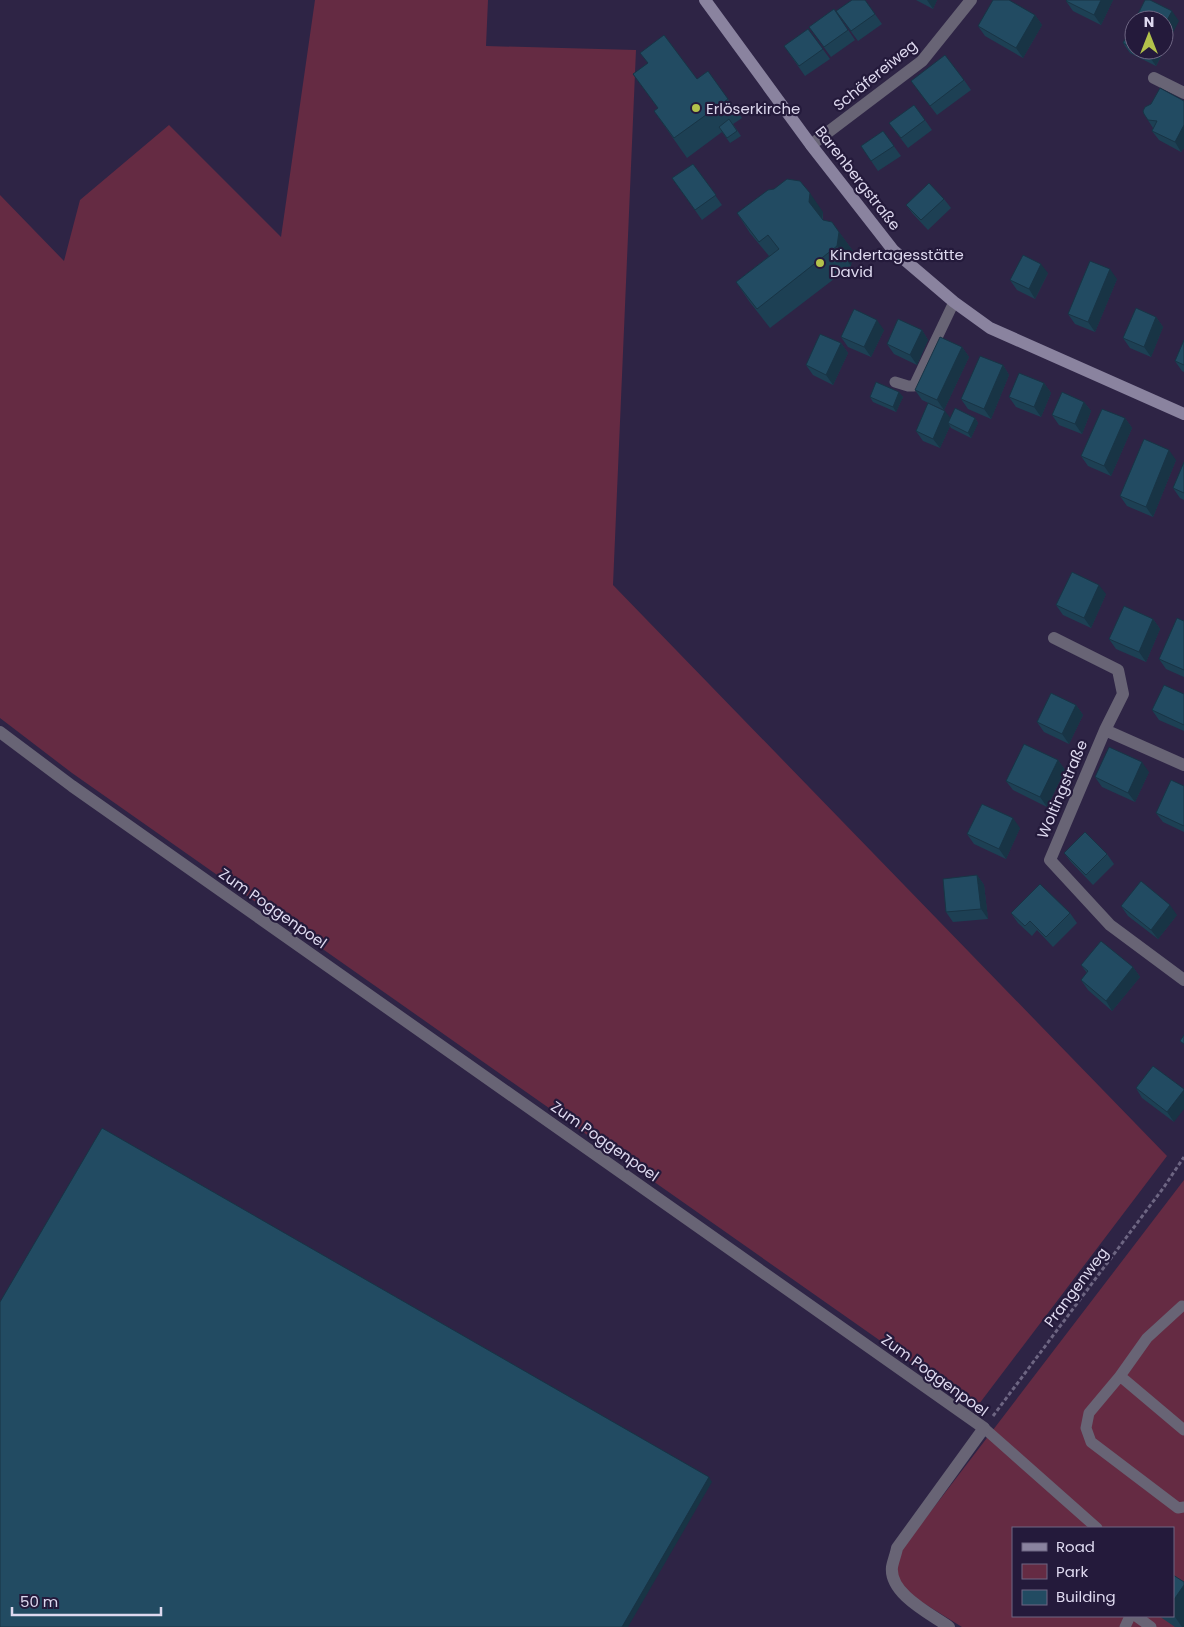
<svg xmlns="http://www.w3.org/2000/svg" width="1184" height="1627" font-family="Poppins,sans-serif">
<style>
.green{fill:#652b43;fill-rule:evenodd}
.lines{fill:none;stroke-linecap:round;stroke-linejoin:round}
.path{stroke:#6d6582;stroke-width:3;stroke-dasharray:4 2.5;stroke-linecap:butt}
.lane{stroke:#686475;stroke-width:11}
.street{stroke:#686475;stroke-width:12}
.secondary{stroke:#8a839f;stroke-width:12}
.wall{fill:#1d4054}
.shaded-wall{fill:#183445}
.building{fill:#224b62;stroke:#183445}
.poi-dot{fill:#b3c24b;stroke:#241a3b;stroke-width:2}
.labels{text-anchor:middle;dominant-baseline:central;stroke-width:4.5;stroke-linejoin:round;paint-order:stroke}
.street-label{font-size:15px;fill:#ded9ef;stroke:#241a3b}
.poi-label{font-size:15px;fill:#ded9ef;stroke:#241a3b;text-anchor:start}
</style>
<rect width="100%" height="100%" fill="#2e2445"/>
<!-- green -->
<path class="green" d="M315,0H488L486,46L636,50L613,585L1167,1156L976,1408L72,773L0,718V195L64,261L80,200L169,125L281,237Z
M1184,1180V1627H962L904,1591L897,1578L896,1563L902,1549ZM1013,1528H1173V1616H1013Z"/>
<g class="lines">
<!-- path -->
<path class="path" d="M993,1416L1164,1187L1184,1157"/>
<!-- lane -->
<path class="lane" d="M895,382L908,386H914L954,302
M1120,1376L1147,1338L1182,1306
M984,1428L1097,1528
M1184,1430L1120,1376L1089,1413L1086,1428L1091,1442L1178,1508L1184,1507
M1136,1616L1151,1627
M1125,1627L1130,1616"/>
<!-- street -->
<path class="street" d="M1154,78L1184,93
M811,145L922,61L971,0
M1054,638L1118,670L1123,694L1105,730L1050,860L1110,925L1184,980
M1105,730L1184,765
M0,732L72,786L984,1428L897,1548C896,1554 893,1561 892,1567C889,1594 931,1614 949,1627"/>
<!-- secondary -->
<path class="secondary" d="M705,0L811,145L893,250L954,302L990,328L1184,414"/>
</g>
<!-- wall -->
<path class="wall" d="M865,0L882,24L858,41L836,11Z
M916,0H937L933,9Z
M1067,0H1113L1101,25L1073,11L1066,1Z
M834,9L855,40L831,57L809,27Z
M1035,15L1042,25L1023,58L985,36L978,26Z
M1134,23V50H1164L1156,66L1130,53L1123,43Z
M808,29L830,59L805,76L784,46Z
M633,74L697,79L728,99L742,118L733,124L741,136L730,143L722,132L687,158L654,111L658,108Z
M964,80L971,90L937,115L911,81Z
M1184,101V148L1181,152L1159,140L1152,131L1153,128L1144,114Z
M925,120L932,130L908,148L889,123Z
M883,131L901,156L878,171L861,146Z
M693,164L722,205L702,220L672,178Z
M944,199L951,208L928,230L913,214L906,205Z
M823,212V220L839,232L853,251L851,266L770,328L749,301L736,282L769,256L750,233L737,213Z
M1048,273L1035,299L1017,290L1010,280Z
M1117,279L1095,332L1075,324L1068,314Z
M1156,317L1163,327L1151,357L1130,348L1123,338Z
M884,330L871,357L848,347L841,337Z
M922,330L928,340L917,365L894,354L887,344Z
M1184,340V372L1182,371L1175,361Z
M841,343L848,353L833,385L813,375L806,365Z
M962,347L969,357L944,410L922,400L915,390Z
M1003,365L1009,375L991,419L968,409L961,399Z
M1044,383L1051,393L1041,417L1016,407L1009,397Z
M899,392L903,397L896,412L873,402L870,397Z
M1084,402L1091,411L1082,434L1059,425L1052,415Z
M950,418H975L978,423L971,438L951,428L950,426L940,448L923,441L916,431Z
M1125,418L1132,428L1111,476L1088,466L1081,456Z
M1176,460L1153,517L1127,506L1120,496Z
M1184,462V500L1180,498L1173,488Z
M1106,594L1091,628L1063,615L1056,605Z
M1153,619L1160,629L1146,662L1116,649L1109,639Z
M1184,621V677L1166,669L1159,659Z
M1184,694V731L1159,720L1152,710Z
M1076,705L1083,715L1069,744L1044,732L1037,722Z
M1058,760L1065,770L1047,807L1013,790L1006,781Z
M1149,772L1135,802L1102,787L1095,777Z
M1184,786V832L1163,822L1156,813Z
M1020,828L1006,859L974,844L967,834Z
M1064,853L1107,854L1114,864L1093,885L1071,862Z
M977,875L984,885L988,919L953,922L946,912Z
M1121,906L1177,915L1158,939L1128,916Z
M1011,913H1070L1077,923L1053,947L1037,930L1032,936L1018,923Z
M1081,965L1133,967L1140,977L1112,1011L1088,990L1081,980L1087,973Z
M1153,1066L1174,1122L1142,1098L1136,1088Z
M1173,1575L1184,1627H1175L1159,1616H1173Z"/>
<!-- shaded-wall -->
<path class="shaded-wall" d="M927,0H937L933,9Z
M1101,0H1113L1101,25L1094,15Z
M1172,11L1179,21L1164,50V26Z
M1035,15L1042,25L1023,58L1016,48Z
M1152,50H1164L1156,66L1149,56Z
M1184,125V148L1181,152L1175,142Z
M810,193L823,212L822,221L809,202Z
M839,232L853,251L851,266L837,246Z
M1041,264L1048,273L1035,299L1029,289Z
M1110,269L1117,279L1095,332L1088,322Z
M1156,317L1163,327L1151,357L1144,347Z
M877,320L884,330L871,357L864,347Z
M922,330L928,340L917,365L910,355Z
M841,343L848,353L833,385L826,375Z
M962,347L969,357L944,410L937,400Z
M1003,365L1009,375L991,419L984,409Z
M1044,383L1051,393L1041,417L1034,407Z
M899,392L903,397L896,412L893,407Z
M1084,402L1091,411L1082,434L1075,424Z
M945,411L952,420L948,423L950,426L940,448L933,439Z
M975,418L978,423L971,438L968,433Z
M1125,418L1132,428L1111,476L1104,466Z
M1169,450L1176,460L1153,517L1146,507Z
M1099,585L1106,594L1091,628L1084,618Z
M1153,619L1160,629L1146,662L1139,652Z
M1076,705L1083,715L1069,744L1062,734Z
M1058,760L1065,770L1047,807L1040,797Z
M1142,762L1149,772L1135,802L1128,793Z
M1013,818L1020,828L1006,859L999,849Z
M977,875L984,885L988,919L981,909Z
M1170,905L1177,915L1158,939L1151,930Z
M1133,967L1140,977L1112,1011L1106,1001Z
M1184,1090V1109L1174,1122L1167,1112Z
M709,1477L712,1482L628,1627H622Z
M1184,1585V1627H1182L1173,1614V1601Z"/>
<!-- building -->
<path class="building" d="M852,0H865L875,14L851,31L836,11Z
M993,0H1009L1035,15L1016,48L978,26Z
M1067,0H1101L1094,15L1066,1Z
M1145,0H1150L1172,11L1164,26V20H1135Z
M834,9L848,30L824,47L809,27Z
M1134,23V49L1123,43Z
M808,29L823,49L799,66L784,46Z
M664,35L697,79L708,71L728,99L674,138L654,111L658,108L633,74L648,63L640,53Z
M1136,50H1152L1149,56Z
M945,55L964,80L930,106L911,81Z
M1160,88L1184,101V125L1175,142L1152,131L1157,121L1148,120L1144,114L1143,111L1145,107L1151,104Z
M914,105L925,120L901,138L889,123Z
M729,119L737,131L727,138L719,127Z
M883,131L894,146L871,161L861,146Z
M693,164L716,195L695,210L672,178Z
M787,179L800,181L810,193L809,202L823,220L832,222L839,232L837,246L757,309L736,282L779,249L768,235L759,242L737,213L768,190L774,189Z
M929,183L944,199L921,220L906,205Z
M1023,255L1041,264L1029,289L1010,280Z
M1090,261L1110,269L1088,322L1068,314Z
M1136,308L1156,317L1144,347L1123,338Z
M854,309L877,320L864,347L841,337Z
M898,319L922,330L910,355L887,344Z
M820,334L841,343L826,375L806,365Z
M940,337L962,347L937,400L915,390Z
M1184,340V365L1175,361Z
M980,356L1003,365L984,409L961,399Z
M1019,373L1044,383L1034,407L1009,397Z
M876,382L899,392L893,407L870,397Z
M1062,392L1084,402L1075,424L1052,415Z
M928,403L945,411L933,439L916,431Z
M955,408L975,418L968,433L948,423Z
M1102,409L1125,418L1104,466L1081,456Z
M1144,439L1169,450L1146,507L1120,496Z
M1184,462V493L1173,488Z
M1072,572L1099,585L1084,618L1056,605Z
M1124,606L1153,619L1139,652L1109,639Z
M1177,618L1184,621V670L1159,659Z
M1164,685L1184,694V725L1152,710Z
M1051,693L1076,705L1062,734L1037,722Z
M1024,744L1058,760L1040,797L1006,781Z
M1109,747L1142,762L1128,793L1095,777Z
M1171,780L1184,786V826L1156,813Z
M982,804L1013,818L999,849L967,834Z
M1085,832L1107,854L1086,875L1064,853Z
M977,875L981,909L946,912L943,879Z
M1141,881L1170,905L1151,930L1121,906Z
M1040,884L1070,913L1046,937L1030,921L1025,926L1011,913Z
M1101,941L1133,967L1106,1001L1081,980L1088,971L1081,965Z
M1184,1035V1044L1180,1041Z
M1153,1066L1184,1089V1090L1167,1112L1136,1088Z
M102,1128L709,1477L622,1627H0V1302Z
M1173,1575L1184,1582V1585L1173,1601Z"/>
<!-- markers -->
<g class="poi-dot">
<circle cx="696" cy="108" r="5"/>
<circle cx="820" cy="263" r="5"/>
</g>
<g class="labels">
<!-- street labels -->
<g class="street-label">
<text transform="translate(875 75) rotate(-39)">Schäfereiweg</text>
<text transform="translate(858 178) rotate(52)">Barenbergstraße</text>
<text transform="translate(1062 789) rotate(-67)">Woltingstraße</text>
<text transform="translate(273 908) rotate(35)">Zum Poggenpoel</text>
<text transform="translate(605 1141) rotate(35)">Zum Poggenpoel</text>
<text transform="translate(1076 1287) rotate(-53)">Prangenweg</text>
<text transform="translate(935 1375) rotate(36)">Zum Poggenpoel</text>
</g>
<!-- poi labels -->
<g class="poi-label">
<text x="706" y="108">Erlöserkirche</text>
<text x="830" y="254">Kindertagesstätte<tspan x="830" dy="17">David</tspan></text>
</g>
</g>
<!-- legend -->
<rect x="1012" y="1527" width="162" height="90" fill="#241a3b" stroke="#6e6683"/>
<rect x="1022" y="1543" width="25" height="8" fill="#8a839f" stroke="#6e6683"/>
<text x="1056" y="1552" font-size="15" fill="#ded9ef">Road</text>
<rect x="1022" y="1564" width="25" height="15" fill="#652b43" stroke="#6e6683"/>
<text x="1056" y="1577" font-size="15" fill="#ded9ef">Park</text>
<rect x="1022" y="1590" width="25" height="15" fill="#224b62" stroke="#6e6683"/>
<text x="1056" y="1602" font-size="15" fill="#ded9ef">Building</text>
<!-- north arrow -->
<g transform="translate(1149 35)"><circle r="24" fill="#241a3b" stroke="#6e6683"/>
<path d="M0-4L9 19L0 12L-9 19Z" fill="#b3c24b"/>
<text y="-8" font-size="14" font-weight="bold" text-anchor="middle" fill="#ded9ef">N</text>
</g>
<!-- scale -->
<path d="M12 1607v8h149v-8" fill="none" stroke="#ded9ef" stroke-width="2.5"/>
<text x="20" y="1607" font-size="15" fill="#ded9ef" stroke="#241a3b" stroke-width="4" paint-order="stroke">50 m</text>
</svg>
